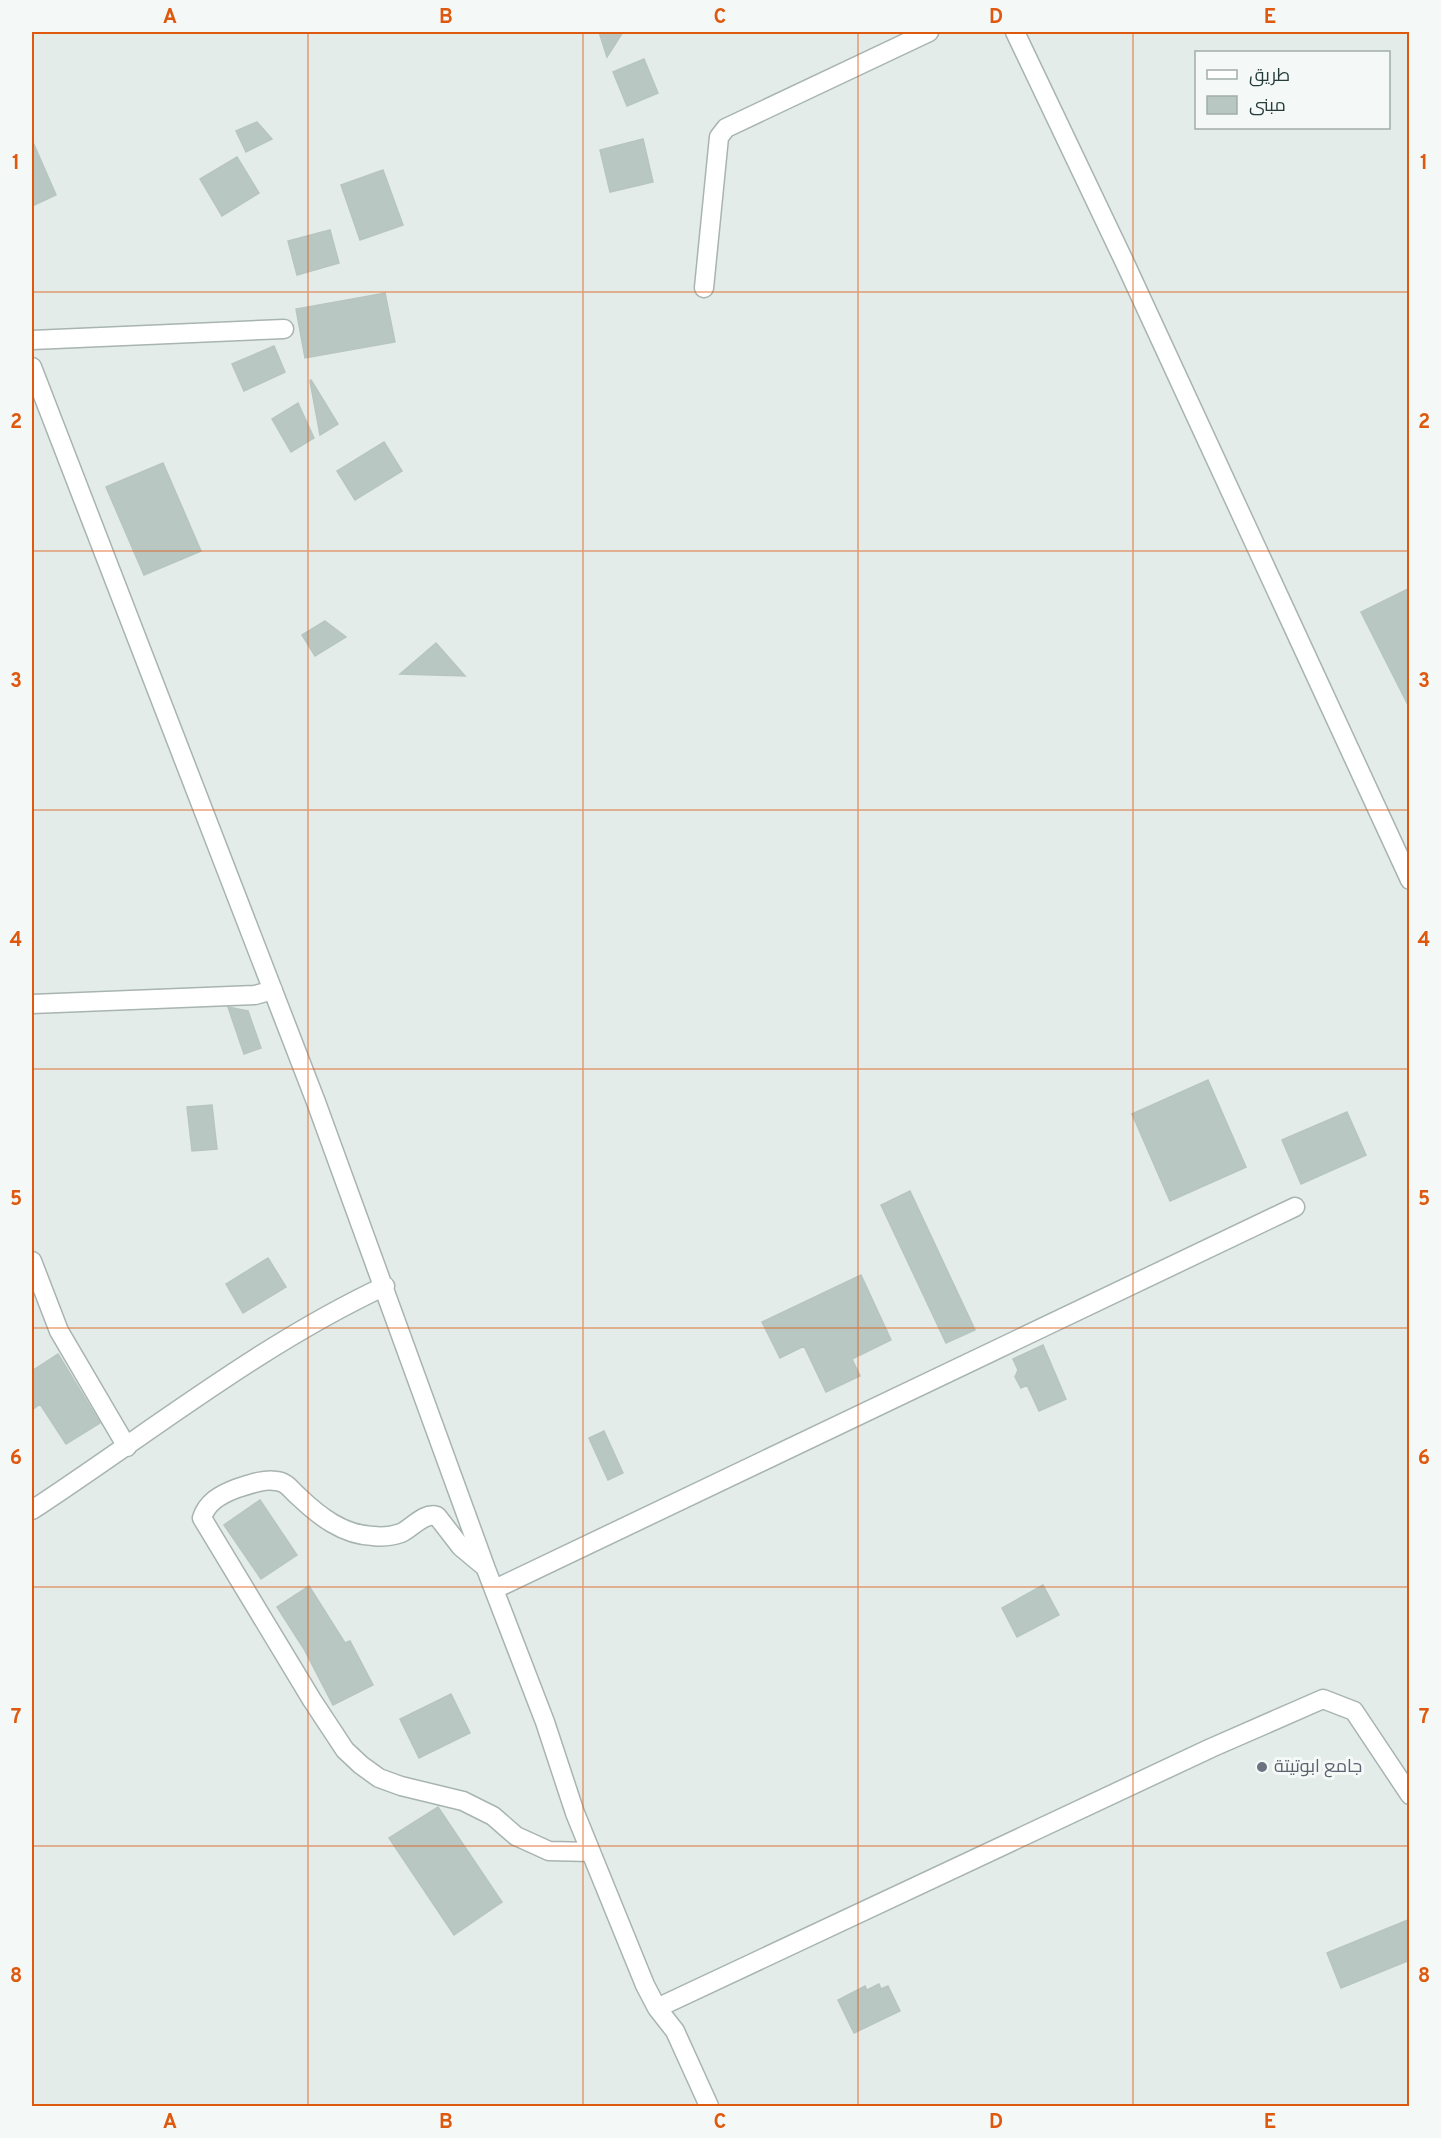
<svg xmlns="http://www.w3.org/2000/svg" width="1441" height="2138" font-family="Overpass,Cairo,sans-serif">
<style>
.building{fill:#b9c7c3;stroke:#b7c5c1;stroke-width:1.5}
.lines{fill:none;stroke-linecap:round;stroke-linejoin:round}
.minor-casing{stroke:#a7b4b2;stroke-width:21}
.minor{stroke:#fff;stroke-width:18}
.grid{fill:none;stroke:#de580e;stroke-width:1.5;stroke-opacity:0.55}
.worship-dot{fill:#6b7280;stroke:#f4f9f7;stroke-width:2}
.labels{text-anchor:middle;dominant-baseline:central;stroke-width:6;stroke-linejoin:round;paint-order:stroke}
.worship-label{font-size:18px;fill:#5b616d;stroke:#f4f9f7;text-anchor:start}
.neatline{fill:none;stroke:#de580e;stroke-width:2}
.grid-label{font-size:20px;text-anchor:middle;font-weight:bold;fill:#de580e}
</style>
<rect width="100%" height="100%" fill="#e4ecea"/>
<!-- building -->
<path class="building" d="M599,32H623L607,57Z
M644,59L658,93L627,106L613,72Z
M257,122L272,139L246,152L236,131Z
M643,139L653,182L610,192L600,150Z
M32,140L56,195L32,206Z
M237,157L259,193L222,216L200,179Z
M383,170L403,225L360,240L341,185Z
M330,230L339,263L297,275L288,241Z
M385,293L395,342L305,358L296,309Z
M274,346L285,372L244,391L232,364Z
M311,380L338,424L320,435L310,381Z
M298,403L314,438L291,452L272,419Z
M384,442L402,471L355,500L337,471Z
M163,463L201,551L144,575L106,487Z
M1410,588V709L1361,612Z
M325,621L346,637L315,656L302,635Z
M436,643L465,676L400,674Z
M228,1007L248,1011L261,1048L244,1054Z
M1208,1080L1246,1167L1170,1201L1132,1114Z
M212,1105L217,1149L192,1151L187,1107Z
M1347,1112L1366,1155L1301,1184L1282,1140Z
M910,1191L975,1330L946,1343L881,1205Z
M268,1258L286,1287L243,1313L226,1284Z
M861,1275L891,1340L852,1359L860,1376L826,1392L804,1346L780,1358L762,1322Z
M1043,1345L1066,1399L1039,1411L1027,1385L1021,1388L1015,1377L1018,1370L1013,1359Z
M58,1354L100,1423L66,1444L40,1404L32,1410V1371Z
M604,1431L623,1473L608,1480L589,1438Z
M260,1500L297,1555L261,1579L224,1525Z
M1043,1585L1059,1615L1017,1637L1002,1608Z
M309,1586L345,1643L350,1641L373,1685L333,1705L304,1649L277,1607Z
M451,1694L470,1733L419,1758L400,1719Z
M438,1807L502,1902L454,1935L389,1838Z
M1410,1919V1960L1341,1988L1327,1953Z
M879,1984L881,1989L888,1986L900,2011L854,2033L838,2000L865,1986L867,1990Z"/>
<g class="lines">
<!-- minor casing -->
<g class="minor-casing">
<path id="minor" d="M1015,32L1125,263L1410,880
M704,288L719,137L726,128L929,32
M32,340L284,329
M32,367L316,1102L486,1569L545,1722L575,1813L645,1985L657,2008L675,2031L709,2106
M32,1004L230,996L255,995L273,990
M32,1261L59,1331L127,1447
M32,1510C148,1434 259,1345 385,1286
M485,1567L461,1547L437,1516C424,1512 412,1528 401,1533C393,1536 382,1537 373,1536C343,1535 319,1516 298,1496C290,1489 287,1482 276,1481C262,1479 248,1485 235,1489C220,1495 207,1502 202,1518L312,1700L345,1750L361,1765L379,1778L401,1786L463,1801L493,1816L516,1836L549,1851L591,1852
M495,1589L1295,1207
M657,2008L1211,1748L1323,1699L1354,1711L1410,1795"/>
</g>
<!-- minor -->
<use href="#minor" class="minor"/>
</g>
<!-- grid -->
<path class="grid" d="M308,32V2106M583,32V2106M858,32V2106M1133,32V2106M32,292H1410M32,551H1410M32,810H1410M32,1069H1410M32,1328H1410M32,1587H1410M32,1846H1410"/>
<!-- markers -->
<circle class="worship-dot" cx="1262" cy="1767" r="6"/>
<g class="labels">
<!-- worship labels -->
<g class="worship-label">
<text x="1274" y="1767">جامع ابوتيتة</text>
</g>
</g>
<!-- border -->
<rect width="1441" height="2138" fill="none" stroke="#f4f9f7" stroke-width="66"/>
<!-- legend -->
<rect x="1195" y="51" width="195" height="78" fill="#f4f9f7" stroke="#a1adab" stroke-width="1.5"/>
<rect x="1207" y="70" width="30" height="9" fill="#ffffff" stroke="#a1adab" stroke-width="1.5"/>
<text x="1249" y="81" font-size="18" fill="#253c3a">طريق</text>
<rect x="1207" y="96" width="30" height="18" fill="#b9c7c3" stroke="#a1adab" stroke-width="1.5"/>
<text x="1249" y="111" font-size="18" fill="#253c3a">مبنى</text>
<rect x="33" y="33" width="1375" height="2072" class="neatline"/>
<g class="grid-label">
<text x="170" y="23">A</text>
<text x="446" y="23">B</text>
<text x="720" y="23">C</text>
<text x="996" y="23">D</text>
<text x="1270" y="23">E</text>
<text x="16" y="169">1</text>
<text x="1424" y="169">1</text>
<text x="16" y="428">2</text>
<text x="1424" y="428">2</text>
<text x="16" y="687">3</text>
<text x="1424" y="687">3</text>
<text x="16" y="946">4</text>
<text x="1424" y="946">4</text>
<text x="16" y="1205">5</text>
<text x="1424" y="1205">5</text>
<text x="16" y="1464">6</text>
<text x="1424" y="1464">6</text>
<text x="16" y="1723">7</text>
<text x="1424" y="1723">7</text>
<text x="16" y="1982">8</text>
<text x="1424" y="1982">8</text>
<text x="170" y="2128">A</text>
<text x="446" y="2128">B</text>
<text x="720" y="2128">C</text>
<text x="996" y="2128">D</text>
<text x="1270" y="2128">E</text>
</g>
</svg>
